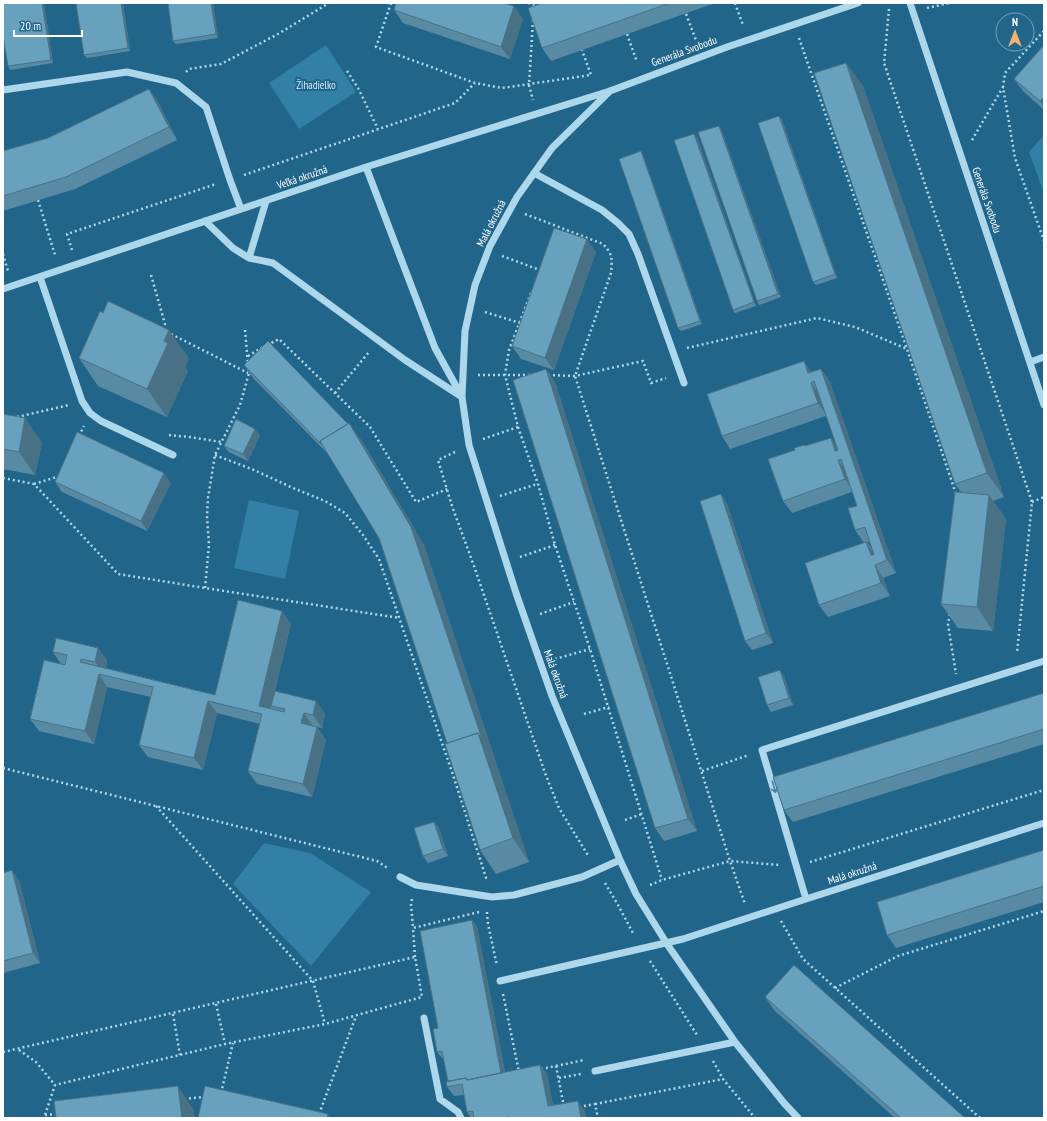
<svg xmlns="http://www.w3.org/2000/svg" width="1047" height="1121" font-family="'PT Sans Narrow',sans-serif">
<style>
.green{fill:#3280a5}
.lines{fill:none;stroke-linecap:round;stroke-linejoin:round}
.path{stroke:#add7eb;stroke-width:2.5;stroke-dasharray:2 3;stroke-linecap:butt}
.minor{stroke:#add7eb;stroke-width:7}
.wall{fill:#598aa3;fill-rule:evenodd}
.shaded-wall{fill:#487185}
.building{fill:#67a1be;stroke:#487185}
.oneway{stroke:#4482a2}
.labels{text-anchor:middle;dominant-baseline:central;stroke-width:4;stroke-linejoin:round;paint-order:stroke}
.street-label{font-size:11px;fill:#fff;stroke:#21668a}
.park-label{font-size:11px;fill:#d2ecf8;stroke:#21668a}
</style>
<rect width="100%" height="100%" fill="#21668a"/>
<!-- green -->
<path class="green" d="M326,45L356,92L299,129L269,83Z
M1044,135V193L1029,152Z
M249,500L299,511L285,579L234,568Z
M264,843L310,853L371,892L311,966L233,884Z"/>
<g class="lines">
<!-- path -->
<path class="path" d="M391,3L376,47L475,83L502,88L591,75L582,50
M528,3L534,5L541,3
M735,3L743,25
M927,8L950,3
M889,9L884,63L1032,502L1017,653
M686,14L696,40
M533,20L529,85L533,100
M1044,31L1005,73L1003,87L1015,158L1044,241
M627,34L637,62
M799,38L907,349L956,494
M347,71L358,88L378,129
M186,72L189,69L221,64L278,34L329,3
M972,140L1003,87
M244,175L455,103L475,83
M38,200L55,255
M525,214L603,244C613,255 612,258 611,273L575,376L730,861L745,904
M72,250L67,234L216,184
M3,254L8,271
M502,256L540,270
M151,275L165,324L163,330
M531,293L509,350L505,375L518,427L538,484L555,545L590,649L662,880
M485,312L520,323
M245,330L248,364
M171,334L248,373
M267,345L279,339L370,427L416,502L447,489
M687,348L817,318L855,327L907,349
M248,356L263,347
M478,375H531
M548,375L575,376L643,361L651,383L666,378
M335,393L369,352
M17,417L69,405
M169,435L190,437L221,442
M79,436L84,426
M483,439L518,427
M455,452L438,460L452,506L474,566L545,773L559,808L589,857
M215,455L254,470L293,488L325,501L345,513L363,535L379,559L454,778L487,881
M3,478L34,484L118,574L205,588L400,618
M34,484L60,476
M500,496L537,484
M1032,502L1044,497
M520,557L555,545
M205,588L209,545L207,516L208,498L215,455L240,405L249,373V369
M540,614L574,602
M950,614L948,624L956,674
M555,659L590,649
M584,714L609,707
M3,768L377,861L389,869
M702,771L749,755
M156,806L313,981L325,1024
M625,820L642,814
M810,862L1044,790
M605,883L618,905L634,935
M650,885L662,880L730,861L780,865
M412,899L411,904L413,928
M487,912L488,924L497,966
M781,921L803,959L980,1118
M415,957L413,928L479,912
M650,961L697,1035
M835,988L898,956L1044,911
M503,994L519,1072
M216,1004L225,1044
M173,1014L180,1055
M19,1050L36,1062L55,1085L44,1118
M3,1052L415,957L422,997L325,1024L225,1044L55,1085
M713,1061L723,1079L755,1118
M556,1066L584,1060
M541,1069L556,1066L564,1107
M559,1078L581,1074
M221,1093L233,1043
M184,1099L204,1097
M595,1104L723,1079
M579,1107L595,1104L598,1118
M319,1114L356,1016
M45,1115L57,1114"/>
<!-- minor -->
<path class="minor" d="M910,3L1044,405
M3,90L127,72L176,83L206,107L230,180L241,209
M610,91L552,148L517,197L490,246L475,285L465,331L462,397L469,445L516,593L552,696L620,860L636,894L667,944L735,1042L784,1103L798,1118
M366,167L435,348L461,395
M534,173L602,210L618,223L629,234L638,254L684,383
M205,221L233,248L249,258L273,263L405,360L462,397
M249,258L266,201
M40,277L82,401L90,413L101,421L173,455
M3,289L366,167L610,91L727,47L858,3
M1030,362L1044,357
M400,877L416,885L492,897L514,895L582,877L620,860
M806,899L762,750L1044,661
M500,981L683,939L806,899L1044,823
M424,1018L440,1099L458,1112L461,1118
M595,1071L735,1042"/>
</g>
<!-- wall -->
<path class="wall" d="M3,3H44L53,63L10,70L8,66Z
M76,3H123L130,51L87,58L84,55Z
M213,3L218,38L176,44L173,41Z
M543,3H715L551,61L542,48Z
M394,10L523,19L510,59L403,23Z
M1044,45V110L1023,91L1014,79Z
M846,63L863,86L1004,497L993,501L1006,519L993,631L958,628L941,604L961,492L955,484Z
M149,89L158,102L177,140L75,189L3,211V151L48,138Z
M779,116L782,120L837,278L816,285L813,282Z
M721,129L781,297L759,305L757,301Z
M697,137L756,306L735,313L733,310Z
M643,155L702,324L681,331L678,328Z
M596,252L554,370L521,359L512,346Z
M79,358H189L185,367L188,371L167,417L98,386Z
M244,365L362,441L424,545L529,862L496,874L480,850L447,743L379,538L328,454L253,378Z
M821,369L830,382L896,573L883,578L890,596L828,617L819,605L864,543L855,530L857,506L852,492L792,513L783,501L805,446L831,438L837,447L826,416L730,449L722,436L812,372ZM870,541L873,550L867,542Z
M555,382L697,831L664,841L655,828Z
M3,414L42,442L35,475L3,469Z
M260,435L248,461L229,452L224,446Z
M55,482L171,483L147,531L62,492Z
M721,494L727,504L773,643L752,650L745,641Z
M291,623L272,703L316,701L325,714L322,728L314,726L317,727L326,740L312,797L257,784L248,771L260,724L217,713L203,770L148,757L139,745L151,697L107,687L94,744L39,731L30,719L61,664L53,652L98,648L107,661L106,668L215,695Z
M784,676L793,705L771,712L767,705Z
M1044,693V744L793,822L784,810Z
M434,822L439,828L448,856L428,863L423,856Z
M1044,850V902L896,948L887,935Z
M3,873L19,880L40,963L3,973Z
M472,920L477,927L505,1072L540,1065L547,1074L553,1106L585,1111L586,1118H471L467,1112L464,1095L454,1096L447,1087L448,1081L443,1058H442L437,1052L438,1028Z
M765,997L965,1118H895L774,1010Z"/>
<!-- shaded-wall -->
<path class="shaded-wall" d="M42,3H44L53,63L51,60Z
M121,3H123L130,51L128,48Z
M211,3H213L218,38L216,34Z
M514,6L523,19L510,59L501,47Z
M846,63L863,86L1004,497L987,473Z
M149,89L158,102L177,140L169,127Z
M1044,97V108L1040,101Z
M779,116L782,120L837,278L835,274Z
M719,126L721,129L781,297L778,294Z
M694,134L697,137L756,306L754,302Z
M641,151L643,155L702,324L700,321Z
M587,239L596,252L554,370L545,358Z
M169,330L189,358L185,367L188,371L167,417L147,389L164,341Z
M804,361L813,374L808,373Z
M546,369L555,382L697,831L688,819Z
M821,369L830,382L896,573L887,560Z
M811,383L820,395L827,416L818,403Z
M25,418L42,442L35,475L19,452Z
M349,423L362,441L424,545L529,862L513,838Z
M255,429L260,435L248,461L243,454Z
M831,438L839,451H835Z
M838,460L847,472L854,492L845,479Z
M164,473L171,483L147,531L141,521Z
M721,494L727,504L773,643L766,633Z
M989,495L1006,519L993,631L977,607Z
M866,542L875,554L871,555Z
M875,565L883,578L890,596L881,583Z
M282,611L291,623L268,718L259,706Z
M98,648L107,661L104,674L95,662Z
M780,670L784,676L793,705L789,698Z
M99,674L107,687L94,744L85,731Z
M208,701L217,713L203,770L194,758Z
M316,701L325,714L322,728L313,715Z
M304,713L313,726L301,723Z
M317,727L326,740L312,797L303,784Z
M434,822L439,828L448,856L443,849Z
M12,870L19,880L40,963L33,953Z
M472,920L477,927L507,1083L502,1076Z
M540,1065L547,1074L555,1116L548,1106Z
M178,1086L194,1110L195,1118H182Z
M578,1101L585,1111L586,1118H581Z
M328,1114L330,1118H327Z"/>
<!-- building -->
<path class="building" d="M3,3H42L51,60L8,66L3,37Z
M76,3H121L128,48L84,55Z
M168,3H211L216,34L173,41Z
M396,3H504L514,6L501,47L394,10Z
M543,3H670L542,48L528,8Z
M1044,45V97L1040,101L1014,79Z
M846,63L987,473L955,484L814,73Z
M149,89L169,127L66,177L3,196V151L48,138Z
M779,116L835,274L813,282L758,123Z
M719,126L778,294L757,301L698,132Z
M694,134L754,302L733,310L674,140Z
M641,151L700,321L678,328L619,159Z
M554,228L587,239L545,358L512,346Z
M108,301L169,330L164,341L168,343L147,389L79,358L100,311L103,313Z
M268,341L348,424L320,441L322,445L244,365Z
M804,361L808,373L821,369L887,560L875,565L881,583L819,605L805,563L866,542L871,555H874L865,527L855,530L848,508L857,506L841,459L838,460L845,479L783,501L768,459L795,450L794,448L804,445L805,446L831,438L835,451L838,450L814,381L811,383L818,403L722,436L707,394Z
M546,369L688,819L655,828L513,380Z
M3,414L25,418L19,452L3,449Z
M236,419L255,429L243,454L224,446Z
M349,423L411,527L482,739L478,733L447,743L379,538L320,441Z
M77,432L164,473L141,521L55,482Z
M955,492L989,495L977,607L941,604Z
M721,494L766,633L745,641L700,501Z
M238,600L282,611L259,706L284,712L285,709L271,706L275,691L316,701L313,715L304,713L301,723L317,727L303,784L248,771L262,714L208,701L194,758L139,745L153,687L99,674L85,731L30,719L44,660L65,665L67,655L53,652L56,638L98,648L95,662L81,659L80,662L215,695Z
M780,670L789,698L767,705L758,677Z
M1044,693V729L784,810L773,777Z
M478,733L513,838L480,850L445,744Z
M434,822L443,849L423,856L414,828Z
M1044,850V886L887,935L877,902Z
M12,870L33,953L3,961V873Z
M472,920L501,1073L468,1080L466,1078L448,1081L442,1051L437,1052L433,1029L438,1028L420,931Z
M794,965L965,1118H901L765,997Z
M540,1065L548,1106L578,1101L581,1118H510V1117L502,1118H474L473,1111L467,1112L462,1084L447,1087L446,1082L466,1078L467,1080Z
M178,1086L182,1118H56L54,1101Z
M205,1086L328,1114L327,1118H198Z"/>
<!-- one-way arrows -->
<defs><path id="oneway-shaft" d="M-6 0H5M1.5-3L5.5 0L1.5 3" fill="none" stroke-width="1.6" stroke-linecap="round" stroke-linejoin="round"/></defs>
<use class="oneway" href="#oneway-shaft" transform="translate(774 787) rotate(74)"/>
<g class="labels">
<!-- street labels -->
<g class="street-label">
<text transform="translate(684 51) rotate(-20)">Generála Svobodu</text>
<text transform="translate(302 177) rotate(-19)">Veľká okružná</text>
<text transform="translate(987 200) rotate(71)">Generála Svobodu</text>
<text transform="translate(491 223) rotate(-63)">Malá okružná</text>
<text transform="translate(556 674) rotate(70)">Malá okružná</text>
<text transform="translate(852 873) rotate(-18)">Malá okružná</text>
</g>
<!-- park labels -->
<g class="park-label">
<text x="316" y="85">Žihadielko</text>
</g>
</g>
<!-- border -->
<rect width="1047" height="1121" fill="none" stroke="#ffffff" stroke-width="8"/>
<!-- north arrow -->
<g transform="translate(1015 32)"><circle r="19" fill="#21668a" stroke="#7aa3b9"/>
<path d="M0-3L7 15L0 10L-7 15Z" fill="#f7b16e"/>
<text y="-6" font-size="11" font-weight="bold" text-anchor="middle" fill="#ffffff">N</text>
</g>
<!-- scale -->
<path d="M14 30v6h68v-6" fill="none" stroke="#ffffff" stroke-width="2"/>
<text x="20" y="30" font-size="12" fill="#ffffff" stroke="#21668a" stroke-width="3" paint-order="stroke">20 m</text>
</svg>
